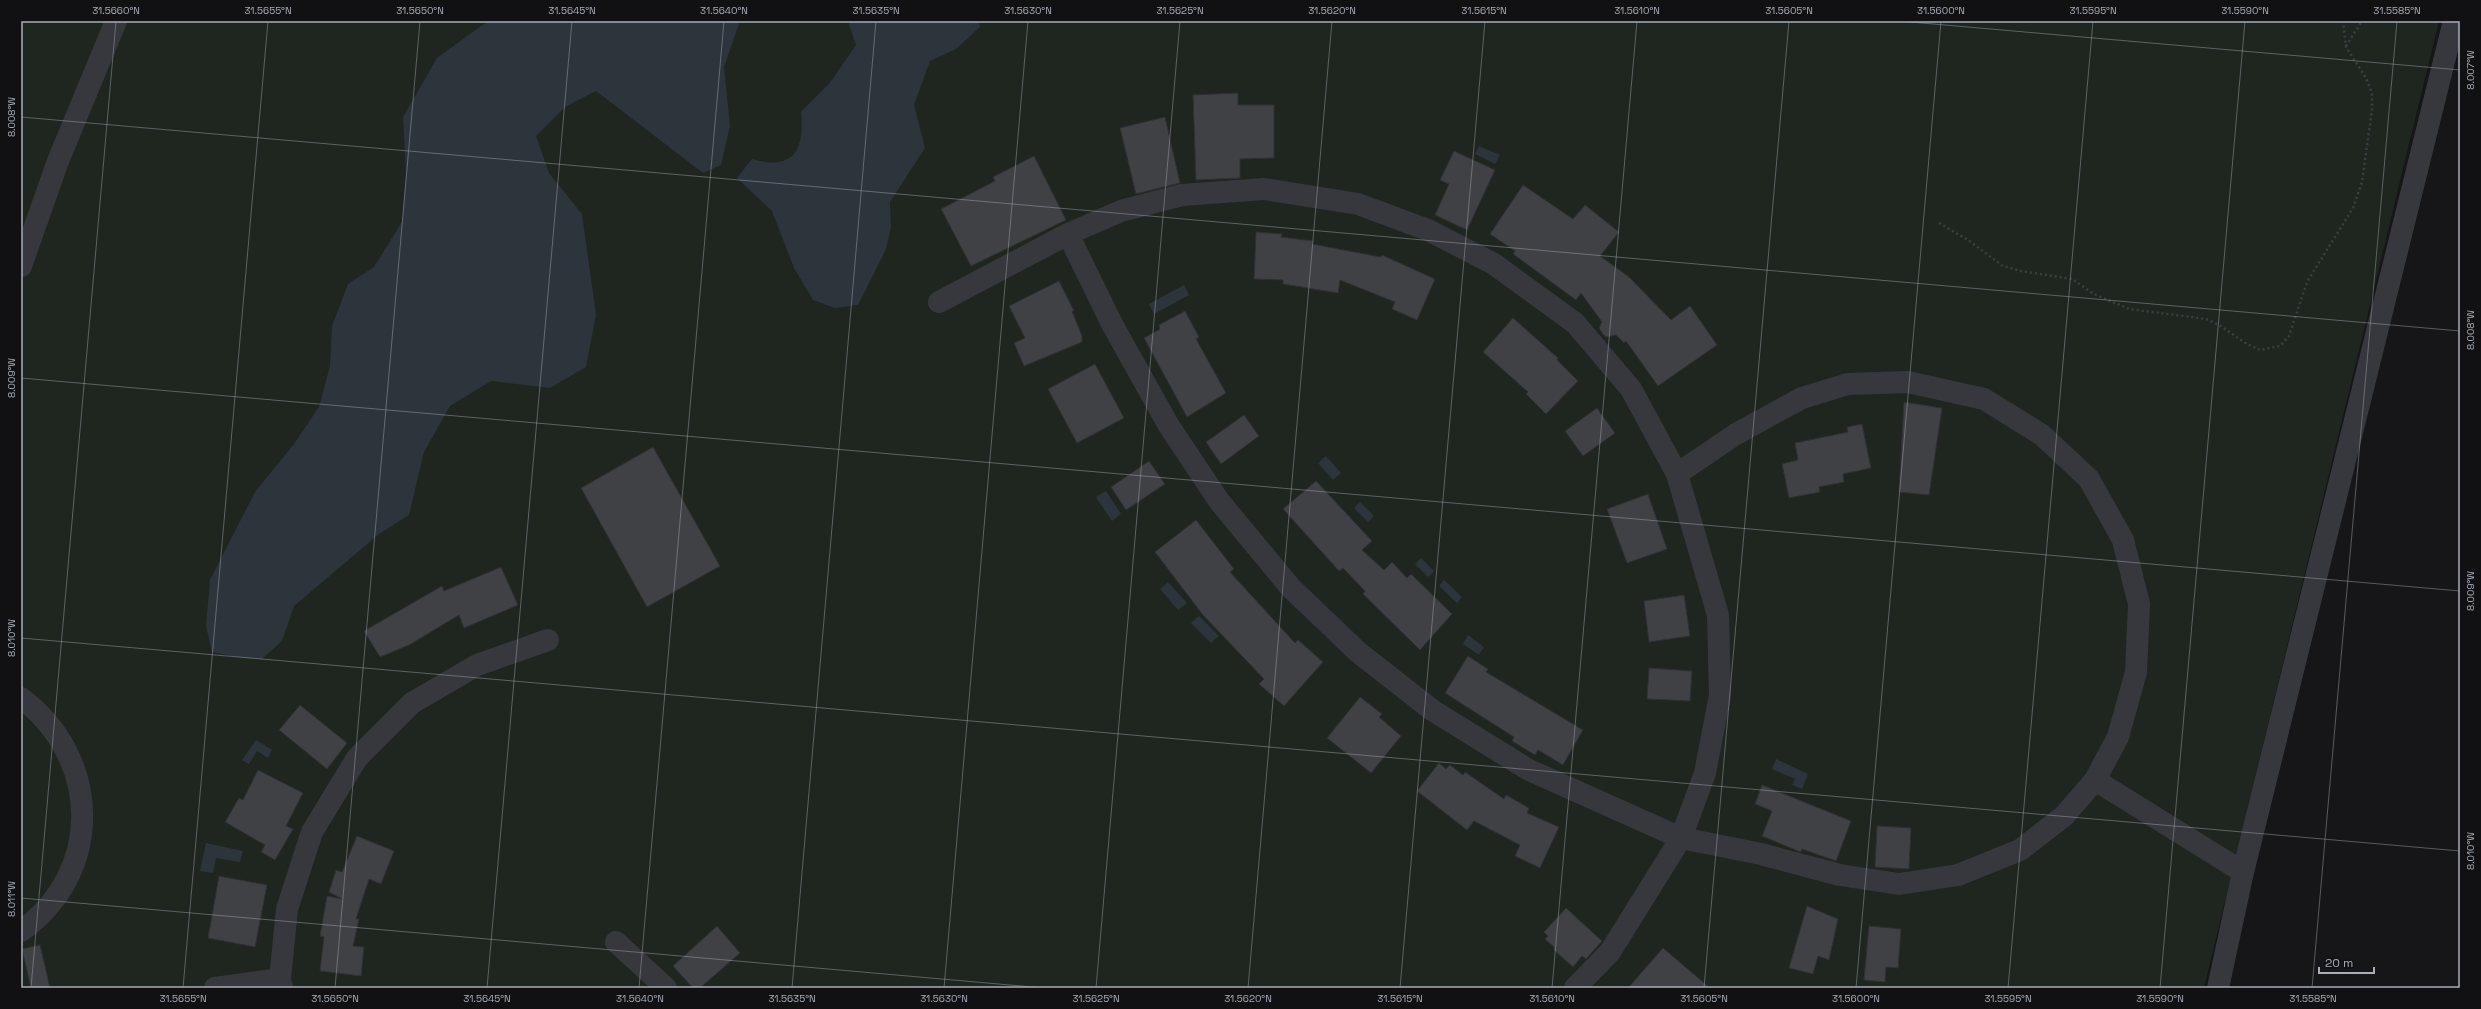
<svg xmlns="http://www.w3.org/2000/svg" width="2481" height="1009" font-family="'Space Grotesk',sans-serif">
<style>
.green{fill:#1e261f}
.water{fill:#2c353c}
.building{fill:#404145;stroke:#303034}
.lines{fill:none;stroke-linecap:round;stroke-linejoin:round}
.path{stroke:#3d3f44;stroke-width:2.5;stroke-dasharray:2 3;stroke-linecap:butt}
.minor{stroke:#37383d;stroke-width:22}
.ticks{fill:none;stroke:#a8adb8;stroke-width:1;stroke-opacity:0.45}
.neatline{fill:none;stroke:#a8adb8;stroke-width:1.5}
.ticks-label{font-size:10px;text-anchor:middle;fill:#a8adb8}
</style>
<rect width="100%" height="100%" fill="#161618"/>
<!-- green -->
<path class="green" d="M21,21H2439L2204,988H21Z"/>
<!-- water -->
<path class="water" d="M488,21H740L724,67L730,126L721,165L703,173L596,91L565,107L536,136L549,173L582,214L596,315L586,367L550,388L491,381L450,406L424,452L409,515L379,534L294,606L282,641L262,659L242,658L212,652L206,626L210,580L255,492L294,444L319,407L330,366L332,326L348,284L374,267L402,222L406,173L403,117L437,58Z
M848,21H979L980,27L956,49L930,61L914,105L925,148L890,202L891,227L886,249L858,305L835,308L813,300L794,268L772,211L737,178L752,159C793,171 805,151 801,112L829,84L856,45Z
M1479,146L1500,155L1495,164L1475,154Z
M1184,285L1189,295L1154,314L1149,304Z
M1326,456L1341,473L1333,480L1318,463Z
M1106,491L1121,514L1112,521L1096,497Z
M1360,502L1374,516L1368,522L1354,508Z
M1421,558L1434,571L1428,577L1415,564Z
M1444,580L1462,597L1457,603L1439,586Z
M1168,582L1187,603L1178,610L1160,589Z
M1199,616L1219,636L1211,643L1191,623Z
M1468,635L1484,647L1479,655L1463,644Z
M256,740L272,750L268,758L257,751L249,764L242,760Z
M1776,759L1808,774L1802,789L1792,785L1795,779L1772,769Z
M206,843L243,851L240,862L216,858L213,873L200,871Z"/>
<!-- building -->
<path class="building" d="M1238,93V105H1274V158L1240,159V178L1196,180L1193,95Z
M1165,117L1180,183L1136,194L1120,128Z
M1454,151L1495,170L1467,230L1435,215L1449,184L1440,180Z
M1034,156L1066,220L971,266L941,209L995,181L993,177Z
M1523,185L1573,219L1585,205L1619,232L1600,256L1629,277L1671,320L1690,306L1717,345L1658,386L1626,341L1624,343L1616,335L1606,337L1603,334L1599,328L1602,322L1581,293L1576,300L1513,254L1515,251L1490,234Z
M1256,232L1282,234L1281,237L1313,241L1312,244L1381,257L1382,255L1435,279L1417,320L1392,309L1395,302L1340,280L1338,293L1283,284V280L1254,279Z
M1059,281L1074,311H1072L1082,336V342L1024,366L1014,343L1025,338L1009,306Z
M1185,311L1199,337L1196,339L1226,393L1187,417L1144,338L1160,329L1159,325Z
M1513,318L1558,358L1557,360L1578,381L1546,414L1526,394L1528,392L1483,352Z
M1095,364L1124,418L1077,443L1048,389Z
M1904,402L1942,408L1929,495L1899,492Z
M1597,408L1615,433L1583,456L1565,431Z
M1244,415L1259,436L1221,464L1206,442Z
M1862,424L1871,468L1843,474L1844,482L1819,487L1820,492L1789,498L1782,464L1798,460L1795,443L1848,432L1847,427Z
M653,447L720,566L647,607L581,488Z
M1149,461L1165,484L1126,510L1111,487Z
M1316,481L1372,541L1362,550L1384,570L1392,562L1407,578L1411,574L1452,614L1420,650L1363,594L1365,591L1343,568L1339,571L1283,509Z
M1648,494L1667,549L1627,563L1607,509Z
M1196,520L1234,569L1230,572L1295,643L1298,640L1323,662L1284,706L1259,684L1264,679L1203,615L1155,552Z
M501,567L518,605L464,628L459,615L409,645L380,657L364,631L442,586L444,591Z
M1684,595L1690,636L1649,642L1644,601Z
M1468,656L1488,669L1486,672L1583,730L1563,765L1538,750L1535,755L1512,741L1514,737L1445,693Z
M1649,668L1692,671L1690,701L1647,699Z
M1360,697L1382,714L1379,717L1401,736L1371,773L1327,738Z
M300,705L347,743L327,769L279,730Z
M1439,763L1446,769L1450,765L1463,775L1465,772L1504,799L1506,795L1529,808L1527,813L1559,827L1540,868L1515,856L1520,845L1474,821L1467,830L1417,791Z
M258,770L303,793L286,826L293,829L275,860L261,852L265,845L225,822L239,798L243,800Z
M1762,785L1851,821L1836,861L1802,849L1801,852L1798,851L1762,836L1772,811L1755,804Z
M1877,826L1911,828L1909,869L1875,867Z
M357,836L394,851L381,884L369,879L356,919H359L353,946L364,947L361,976L320,971L324,937L320,936L327,896L342,899L329,892L336,870L342,872Z
M219,876L267,885L255,947L208,938Z
M1807,906L1838,919L1829,960L1818,956L1813,974L1789,968Z
M1566,908L1602,941L1586,959L1582,956L1573,967L1554,950V947L1545,939L1548,936L1544,932Z
M717,926L740,953L700,988H693L673,966Z
M1869,926L1901,929L1898,968L1886,967L1885,982L1864,980Z
M40,945L50,988H31L22,949Z
M1663,948L1710,988H1628Z"/>
<g class="lines">
<!-- path -->
<path class="path" d="M2346,46L2362,21
M1939,223L1968,240L2003,266L2021,271L2072,279L2094,294L2129,309L2206,319L2219,325L2247,344L2260,350L2280,346L2289,336L2307,282L2353,208L2362,182L2372,110V93L2366,78L2346,47L2343,21"/>
<!-- minor -->
<path class="minor" d="M1068,234L1112,324L1169,426L1219,501L1291,588L1358,652L1432,710L1529,770L1681,838L1761,854L1840,875L1899,884L1958,875L2020,850L2064,816L2095,780L2118,737L2136,672L2139,604L2123,540L2089,479L2042,435L1984,399L1908,382L1848,384L1802,398L1736,434L1677,474
M21,266L58,161L116,21
M939,302L1068,234L1121,211L1182,195L1264,189L1358,204L1428,230L1494,264L1575,323L1631,389L1677,474L1718,615L1720,695L1705,773L1681,838L1610,952L1575,988
M21,698C101,758 104,872 21,931
M2095,780L2243,872
M616,942L666,988
M215,988L280,979
M282,988L280,979L287,909L312,832L357,758L412,703L477,665L548,640
M2218,988L2243,872L2454,21"/>
</g>
<!-- ticks -->
<path class="ticks" d="M1899,21L2460,70M21,117L2460,331M21,378L2460,591M21,638L2460,851M21,898L1044,988M31,988L116,21M183,988L268,21M335,988L420,21M487,988L572,21M639,988L724,21M792,988L876,21M944,988L1028,21M1096,988L1180,21M1248,988L1332,21M1400,988L1485,21M1552,988L1637,21M1704,988L1789,21M1856,988L1941,21M2008,988L2093,21M2160,988L2245,21M2312,988L2397,21"/>
<!-- border -->
<rect width="2481" height="1009" fill="none" stroke="#111113" stroke-width="44"/>
<!-- scale -->
<path d="M2319 967v6h55v-6" fill="none" stroke="#a8adb8" stroke-width="2"/>
<text x="2325" y="967" font-size="12" fill="#a8adb8" stroke="#111113" stroke-width="3" paint-order="stroke">20 m</text>
<rect x="22" y="22" width="2437" height="965" class="neatline"/>
<g class="ticks-label">
<text x="116" y="14">31.5660°N</text>
<text x="268" y="14">31.5655°N</text>
<text x="420" y="14">31.5650°N</text>
<text x="572" y="14">31.5645°N</text>
<text x="724" y="14">31.5640°N</text>
<text x="876" y="14">31.5635°N</text>
<text x="1028" y="14">31.5630°N</text>
<text x="1180" y="14">31.5625°N</text>
<text x="1332" y="14">31.5620°N</text>
<text x="1484" y="14">31.5615°N</text>
<text x="1637" y="14">31.5610°N</text>
<text x="1789" y="14">31.5605°N</text>
<text x="1941" y="14">31.5600°N</text>
<text x="2093" y="14">31.5595°N</text>
<text x="2245" y="14">31.5590°N</text>
<text x="2397" y="14">31.5585°N</text>
<text transform="translate(2470 70) rotate(-90)" y="4">8.007°W</text>
<text transform="translate(11 117) rotate(-90)" y="4">8.008°W</text>
<text transform="translate(2470 330) rotate(-90)" y="4">8.008°W</text>
<text transform="translate(11 378) rotate(-90)" y="4">8.009°W</text>
<text transform="translate(2470 591) rotate(-90)" y="4">8.009°W</text>
<text transform="translate(11 638) rotate(-90)" y="4">8.010°W</text>
<text transform="translate(2470 851) rotate(-90)" y="4">8.010°W</text>
<text transform="translate(11 899) rotate(-90)" y="4">8.011°W</text>
<text x="183" y="1002">31.5655°N</text>
<text x="335" y="1002">31.5650°N</text>
<text x="487" y="1002">31.5645°N</text>
<text x="640" y="1002">31.5640°N</text>
<text x="792" y="1002">31.5635°N</text>
<text x="944" y="1002">31.5630°N</text>
<text x="1096" y="1002">31.5625°N</text>
<text x="1248" y="1002">31.5620°N</text>
<text x="1400" y="1002">31.5615°N</text>
<text x="1552" y="1002">31.5610°N</text>
<text x="1704" y="1002">31.5605°N</text>
<text x="1856" y="1002">31.5600°N</text>
<text x="2008" y="1002">31.5595°N</text>
<text x="2160" y="1002">31.5590°N</text>
<text x="2313" y="1002">31.5585°N</text>
</g>
</svg>
